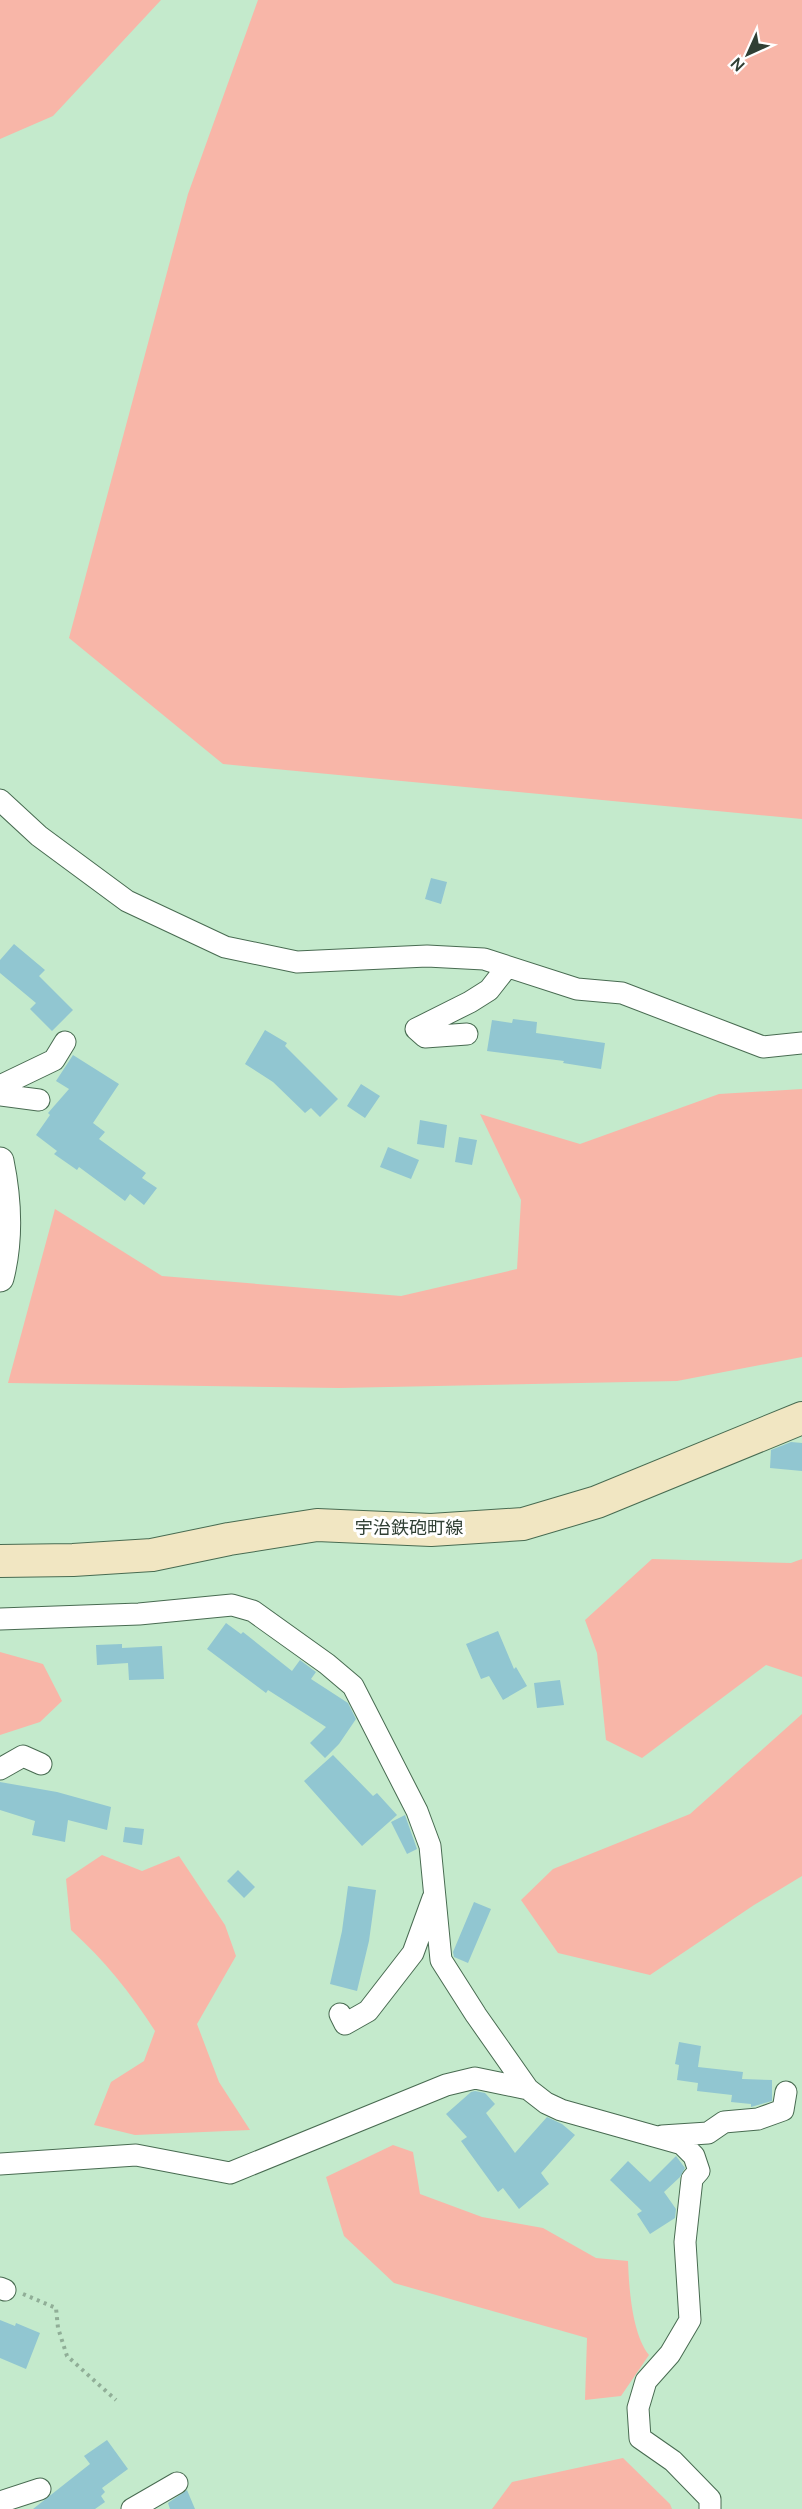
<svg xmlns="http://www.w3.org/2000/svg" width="802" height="2509" font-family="Manrope,'Noto Sans JP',sans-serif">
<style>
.green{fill:#f8b6a8}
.building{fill:#91c6d1}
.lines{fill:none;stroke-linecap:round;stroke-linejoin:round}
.minor-casing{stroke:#486b51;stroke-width:23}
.tertiary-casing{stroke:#486b51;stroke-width:29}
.secondary-casing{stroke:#486b51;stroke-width:34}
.path{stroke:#90ae97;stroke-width:4;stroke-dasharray:3 4.5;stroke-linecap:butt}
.minor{stroke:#fff;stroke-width:21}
.tertiary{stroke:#fff;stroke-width:27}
.secondary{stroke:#f1e6c2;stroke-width:32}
.labels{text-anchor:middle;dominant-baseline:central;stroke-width:6;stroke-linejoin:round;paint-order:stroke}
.street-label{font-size:18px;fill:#303f34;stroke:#fff}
</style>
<rect width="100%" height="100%" fill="#c4eacc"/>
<!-- green -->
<path class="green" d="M0,0H161L53,116L0,139Z
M258,0H802V819L223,764L69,638L188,194Z
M802,1089V1357L677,1381L339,1388L8,1383L55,1209L162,1276L401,1296L517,1269L521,1200L480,1114L580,1144L719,1094Z
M652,1559L791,1563L802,1559V1677L766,1665L642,1758L606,1740L597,1653L585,1620Z
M0,1652L43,1664L62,1701L40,1722L0,1735Z
M802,1714V1876L754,1905L650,1975L558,1953L521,1900L553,1869L690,1814Z
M102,1855L142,1871L179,1856L225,1925L236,1956L197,2024L219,2082L250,2130L135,2135L94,2125L111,2082L144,2061L155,2031C131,1993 104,1960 71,1930L66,1879Z
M393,2145L413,2152L420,2194L482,2217L543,2228L596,2258L628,2261C629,2288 632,2334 649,2355L621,2396L585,2400L587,2338L394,2283L344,2236L326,2177Z
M623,2458L670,2504L672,2509H492L512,2482Z"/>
<!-- building -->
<path class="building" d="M431,878L447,882L441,904L425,899Z
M14,944L45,970L39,976L73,1010L52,1031L30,1009L36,1003L0,973V960Z
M513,1019L537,1022L536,1033L605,1043L601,1069L563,1063L564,1061L487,1051L492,1020L512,1023Z
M265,1030L287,1043L285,1046L338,1099L320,1117L311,1108L305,1113L273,1082L245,1064Z
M73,1055L119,1084L93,1123L105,1132L99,1139L146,1173L142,1178L157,1188L144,1205L130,1194L125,1201L79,1167L77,1170L54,1154L57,1151L36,1135L50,1115L48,1113L69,1089L56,1081Z
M361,1084L380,1096L365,1118L347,1106Z
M420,1120L447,1125L444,1148L417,1144Z
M459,1137L477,1140L472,1165L455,1162Z
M388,1147L419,1160L411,1179L380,1167Z
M791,1442L802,1443V1471L770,1468L771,1450Z
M226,1623L241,1634L243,1632L292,1671L300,1660L316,1672L311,1679L348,1703L356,1719L339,1744L325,1758L310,1743L326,1727L268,1690L266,1693L207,1649Z
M498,1631L514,1669L516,1667L527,1686L503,1700L489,1676L481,1679L466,1644Z
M122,1644V1648L162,1646L164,1679L129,1680L128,1663L97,1665L96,1645Z
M560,1680L564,1705L537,1708L534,1683Z
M333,1755L373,1796L377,1793L397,1815L362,1846L304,1781Z
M0,1782L57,1792L111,1807L107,1830L68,1820L65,1842L32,1835L35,1821L0,1810Z
M405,1815L417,1849L407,1854L391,1822Z
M125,1827L144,1829L142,1845L123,1842Z
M238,1870L255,1887L244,1898L227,1881Z
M348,1886L376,1890L369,1941L357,1991L330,1984L342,1931Z
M474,1902L491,1909L468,1963L454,1957L453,1952Z
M679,2042L701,2046L698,2067L743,2072L742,2079L772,2080V2101L751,2107V2104L731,2102L732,2095L697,2091L698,2083L677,2080L679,2065L675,2064Z
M475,2091L485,2093L495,2104L486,2113L515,2153L547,2117L562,2124L575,2135L541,2173L549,2184L519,2209L503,2188L498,2192L461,2141L467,2137L446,2114L471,2092Z
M676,2156L685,2168L680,2177L664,2192L676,2209L675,2218L650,2234L637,2214L642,2211L610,2180L628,2161L650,2182Z
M0,2320L15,2326L16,2323L40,2333L26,2369L0,2358Z
M107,2440L128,2469L102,2488L105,2492L101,2496L105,2502L95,2509H33L90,2464L84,2456Z
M187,2490L195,2509H170L168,2503Z"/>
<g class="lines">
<!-- minor casing -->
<g class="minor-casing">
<path id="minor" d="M0,800L39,836L127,901L225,947L297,962L427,956L484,959L577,989L622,993L763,1047L802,1043
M467,1034L425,1037L416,1029L470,1002L489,990L507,967
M0,1086L54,1060L65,1042
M0,1095L39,1100
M0,1619L139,1614L232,1605L253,1611L327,1664L353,1686L417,1811L430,1846L441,1960L476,2015L528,2089L546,2103L561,2110L682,2144L694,2156L699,2171L692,2179L685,2242L690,2320L670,2354L646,2381L638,2408L640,2438L673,2461L710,2499V2509
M0,1769L23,1756L41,1764
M340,2014L345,2024L368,2011L413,1953L433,1898
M662,2136L708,2133L724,2122L758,2119L783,2110L786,2092
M0,2164L136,2155L230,2173L446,2085L475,2078L528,2089
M0,2288L5,2290
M0,2502L40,2489
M132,2509L177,2483"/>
</g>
<!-- tertiary casing -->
<g class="tertiary-casing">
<path id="tertiary" d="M0,1161C8,1200 10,1239 0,1278"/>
</g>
<!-- secondary casing -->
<g class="secondary-casing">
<path id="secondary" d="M0,1561L73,1560L152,1555L229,1539L317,1525L431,1530L523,1524L597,1502L802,1418"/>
</g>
<!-- path -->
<path class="path" d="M23,2294L56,2308L58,2328L67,2356L116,2400"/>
<!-- minor -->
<use href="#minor" class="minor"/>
<!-- tertiary -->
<use href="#tertiary" class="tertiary"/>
<!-- secondary -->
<use href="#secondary" class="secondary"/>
</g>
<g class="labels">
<!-- street labels -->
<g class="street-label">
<text x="409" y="1527">宇治鉄砲町線</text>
</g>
</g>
<!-- north arrow -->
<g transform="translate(748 54) rotate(225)" stroke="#ffffff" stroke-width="4.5" paint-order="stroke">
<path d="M0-4.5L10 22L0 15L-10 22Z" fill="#303f34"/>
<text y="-9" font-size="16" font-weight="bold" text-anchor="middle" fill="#303f34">N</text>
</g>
</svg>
